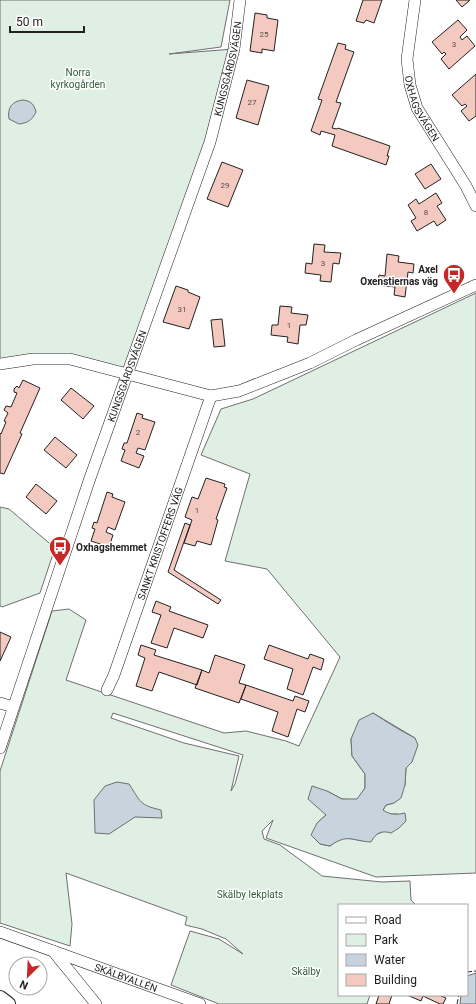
<svg xmlns="http://www.w3.org/2000/svg" width="476" height="1004" font-family="Roboto,sans-serif">
<style>
.green{fill:#e0efe3;stroke:#6f6f6f;fill-rule:evenodd}
.water{fill:#c7d3dd;stroke:#6f6f6f}
.building{fill:#f3c9c0;stroke:#222}
.lines{fill:none;stroke-linecap:round;stroke-linejoin:round}
.minor-casing{stroke:#222;stroke-width:12}
.major-casing{stroke:#222;stroke-width:16}
.minor{stroke:#fff;stroke-width:11}
.major{stroke:#fff;stroke-width:14}
.fence{stroke:#222;stroke-width:1;stroke-dasharray:5 2;stroke-linecap:butt}
.labels{text-anchor:middle;dominant-baseline:central;stroke-width:3;stroke-linejoin:round;paint-order:stroke}
.number-label{font-size:8px;fill:#564c4a}
.street-label{font-size:10px;fill:#222;stroke:#fff}
.park-label{font-size:10px;fill:#2f5e38;stroke:#fff}
.poi-label{font-size:10px;font-weight:bold;fill:#222;stroke:#fff;text-anchor:end}
</style>
<rect width="100%" height="100%" fill="#fff"/>
<!-- green -->
<path class="green" d="M0,0H230L221,47L169,54L234,49L210,142L127,373L70,359L0,364Z
M476,293V873L376,877L266,838L273,820L262,831L264,839L280,845L322,876L382,882L410,881L411,900L416,905H339V995H370L367,1004H219L171,985L190,931L219,939L243,954L226,939L202,929L185,925L187,917L66,873L72,924L70,946L0,923V771L52,611L69,609L86,620L66,680L224,733L246,731L286,741L299,746L340,657L267,569L225,561L250,474L201,455L221,409L253,399ZM113,713L243,755L235,784L231,791L239,756L184,743L111,718ZM373,713L415,738L412,762L406,768L405,785L394,803L386,805L383,810L388,814H398L384,831L363,841L347,838L339,839L330,846L320,844L317,823L326,815L327,791L342,799L357,800L365,788V774L352,756L351,739Z
M0,507L9,509L55,548L40,593L2,607L0,606Z"/>
<!-- water -->
<path class="water" d="M23,100C31,101 34,104 36,112C32,120 28,123 19,124L9,119C7,108 12,101 23,100Z
M373,713C387,722 401,731 415,738L418,745L412,762L406,768L405,785L401,798L394,803L386,805L383,810C390,815 397,815 405,813L406,821L399,828L391,833C381,830 376,833 371,842C352,841 348,833 330,846L320,844L311,835L317,823L326,815L308,799L312,786L327,791L342,799H357L365,788V774L352,756L351,739L359,720Z
M117,782L129,784C141,802 139,805 161,810L162,818L135,817L109,834L95,833L94,800L105,786Z
M476,973V1004H460L461,995H467V976Z"/>
<!-- building -->
<path class="building" d="M363,0H382L374,23L366,20L364,23L356,21Z
M456,0H470L462,7Z
M255,13L267,15V18L278,20L274,51L262,49V53L250,51Z
M458,20L467,30L460,37L462,40L467,36L475,46L449,69L441,59L446,54L444,52L442,54L432,42Z
M338,43L346,45L345,49L354,52L336,102L341,103L332,128L337,129L338,128L390,146L387,156H389L386,165L332,146L335,135L321,131L320,135L311,131L322,100L318,99Z
M476,74V116L469,121L461,111L467,106L465,104L462,106L452,95Z
M247,80L269,86L258,125L236,118Z
M222,162L243,170L228,207L207,199Z
M431,164L441,179L425,189L415,174Z
M436,193L442,203L437,206L446,220L437,226L434,221L417,231L411,221L416,218L408,205L416,199L419,204Z
M314,244L325,245L324,252L341,253L339,264L333,263L331,282L320,281L321,275L305,273L306,263L312,264Z
M387,254L399,256L398,262L414,264L413,273L408,272L405,297L394,295L395,287L378,285L379,275L385,276Z
M176,286L188,290V292L200,297L189,329L163,322Z
M280,306L292,307L291,313L308,315L306,325H300L298,344L287,342L288,337L271,335L272,325H278Z
M222,319L225,346L214,347L211,320Z
M23,380L40,388L20,433L22,434L4,474L0,473V433L1,434L6,422L4,421L8,413L4,410L6,406L11,407L17,393L14,392V389L17,386L19,388Z
M71,388L94,406L83,419L61,400Z
M137,413L143,415L142,418L155,422L145,450L138,448L136,453L144,456L139,468L121,461L125,450L122,449L124,443H127Z
M55,437L77,455L66,468L44,450Z
M206,478L225,484L224,487L227,488L216,519L218,520L211,545L197,541L195,546L184,543L192,520L185,517L192,497L198,499Z
M36,484L57,501L46,514L26,497Z
M107,492L113,494L112,497L125,502L115,530L108,527L106,532L113,535L109,547L91,541L95,529L92,528L94,522L97,523Z
M185,523L190,525L174,570L221,600L218,604L168,572Z
M156,601L171,607L169,611L208,625L203,638L174,628L167,648L151,643L161,615L152,612Z
M0,632L11,637L0,661Z
M141,645L156,650L154,655L202,670L197,685L159,672L152,691L136,686L145,658L138,655Z
M269,645L308,659L310,654L324,659L321,670L313,667L303,695L287,689L293,669L264,659Z
M215,655L245,665L239,683L246,685L239,703L195,688L202,670L209,673Z
M246,685L293,701L295,696L309,701L305,712L297,709L288,737L272,731L278,712L241,699Z
M379,995H392L389,1004H376Z
M407,995H439L446,998L443,1004H440L423,996L421,1001Z"/>
<g class="lines">
<!-- minor casing -->
<g class="minor-casing">
<g id="minor">
<path id="s1" d="M415,0L407,59L410,85L417,108L466,186L476,206"/>
<path d="M0,364L33,359H70L211,396L239,391L310,363L356,340L476,285"/>
<path id="s2" d="M107,690L114,675L211,396"/>
<path d="M0,703L13,707"/>
<path id="s3" d="M0,748L89,481L210,142L234,49L240,0"/>
<path id="s4" d="M0,932L200,1004"/>
<path d="M53,951L96,1004"/>
</g>
</g>
<!-- major casing -->
<g class="major-casing">
<path id="major" d="M0,998L8,1004"/>
</g>
<!-- minor -->
<use href="#minor" class="minor"/>
<!-- major -->
<use href="#major" class="major"/>
<!-- fence -->
<path class="fence" d="M467,972L476,971
M457,1004L459,995"/>
</g>
<!-- icons -->
<defs>
<g id="bus-pin" transform="scale(1.15)"><path d="M0 17L-7.5 6A9.5 9.5 0 1 1 7.5 6Z" fill="#c62828" stroke="#fff"/><path d="M-5-6H5V4H4V6H2V4H-2V6H-4V4H-5ZM-3.5-4V0h7V-4ZM-3.5 1.2v1.5H-2V1.2ZM2 1.2v1.5H3.5V1.2Z" fill="#fff"/></g>
</defs>
<g fill-rule="evenodd">
<use href="#bus-pin" x="454" y="275"/>
<use href="#bus-pin" x="60" y="547"/>
</g>
<g class="labels">
<!-- number labels -->
<g class="number-label">
<text x="264" y="34">25</text>
<text x="454" y="44">3</text>
<text x="252" y="102">27</text>
<text x="225" y="185">29</text>
<text x="426" y="212">8</text>
<text x="323" y="263">3</text>
<text x="182" y="309">31</text>
<text x="289" y="325">1</text>
<text x="138" y="432">2</text>
<text x="197" y="510">1</text>
</g>
<!-- street labels -->
<g class="street-label">
<text stroke="none"><textPath href="#s3" startOffset="717">KUNGSGÅRDSVÄGEN</textPath></text>
<text stroke="none"><textPath href="#s1" startOffset="112">OXHAGSVÄGEN</textPath></text>
<text stroke="none"><textPath href="#s3" startOffset="393">KUNGSGÅRDSVÄGEN</textPath></text>
<text stroke="none"><textPath href="#s2" startOffset="156">SANKT KRISTOFFERS VÄG</textPath></text>
<text stroke="none"><textPath href="#s4" startOffset="134">SKÄLBYALLÉN</textPath></text>
</g>
<!-- park labels -->
<g class="park-label">
<text x="78" y="72">Norra<tspan x="78" dy="12">kyrkogården</tspan></text>
<text x="250" y="894">Skälby lekplats</text>
<text x="306" y="971">Skälby</text>
</g>
<!-- poi labels -->
<g class="poi-label">
<text x="438" y="269">Axel<tspan x="438" dy="12">Oxenstiernas väg</tspan></text>
<text x="76" y="547" text-anchor="start">Oxhagshemmet</text>
</g>
</g>
<!-- legend -->
<rect x="338" y="904" width="130" height="92" fill="#ffffff" stroke="#a7a7a7"/>
<rect x="346" y="917" width="20" height="6" fill="#ffffff" stroke="#a7a7a7"/>
<text x="374" y="924" font-size="12" fill="#222222">Road</text>
<rect x="346" y="934" width="20" height="12" fill="#e0efe3" stroke="#a7a7a7"/>
<text x="374" y="944" font-size="12" fill="#222222">Park</text>
<rect x="346" y="954" width="20" height="12" fill="#c7d3dd" stroke="#a7a7a7"/>
<text x="374" y="964" font-size="12" fill="#222222">Water</text>
<rect x="346" y="974" width="20" height="12" fill="#f3c9c0" stroke="#a7a7a7"/>
<text x="374" y="984" font-size="12" fill="#222222">Building</text>
<!-- north arrow -->
<g transform="translate(28 976) rotate(204)"><circle r="19" fill="#ffffff" stroke="#a7a7a7"/>
<path d="M0-3L7 15L0 10L-7 15Z" fill="#c62828"/>
<text y="-6" font-size="11" font-weight="bold" text-anchor="middle" fill="#222222">N</text>
</g>
<!-- scale -->
<path d="M10 26v6h74v-6" fill="none" stroke="#222222" stroke-width="2"/>
<text x="16" y="26" font-size="12" fill="#222222" stroke="#ffffff" stroke-width="3" paint-order="stroke">50 m</text>
</svg>
